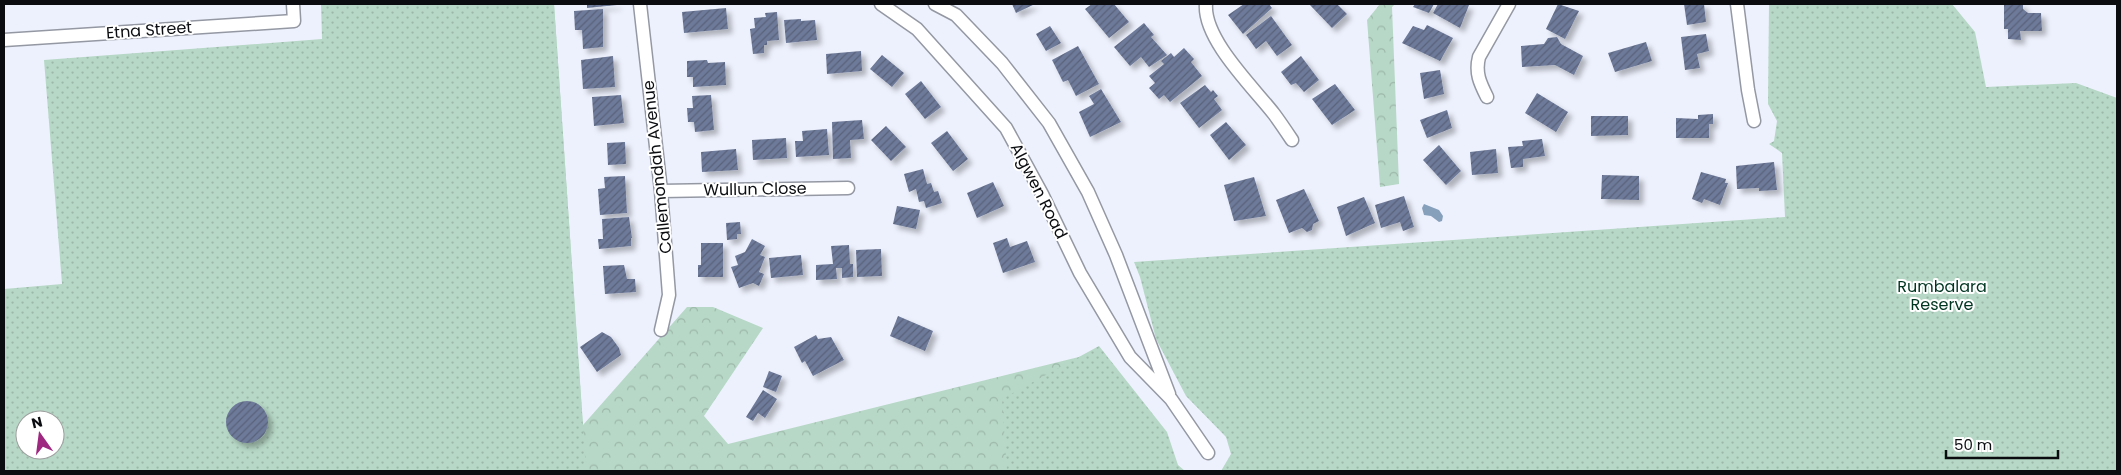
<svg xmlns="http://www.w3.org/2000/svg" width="2121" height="475" font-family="Poppins,sans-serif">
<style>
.forest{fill:url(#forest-crowns)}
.park{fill:url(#park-dots);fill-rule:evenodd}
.water{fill:#86a0bc}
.building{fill:url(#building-hatch);filter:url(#shadow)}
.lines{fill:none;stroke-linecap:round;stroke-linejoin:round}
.street-casing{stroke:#9498a3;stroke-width:15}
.street{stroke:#fff;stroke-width:12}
.labels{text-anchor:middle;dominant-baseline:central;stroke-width:4;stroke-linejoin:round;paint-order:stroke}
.street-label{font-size:16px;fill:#0a0c0f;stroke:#fff}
.park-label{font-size:16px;fill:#003522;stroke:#fff}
</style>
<defs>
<pattern id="forest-crowns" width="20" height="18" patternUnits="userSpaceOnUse" patternTransform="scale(1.25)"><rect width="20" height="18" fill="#b7d8c6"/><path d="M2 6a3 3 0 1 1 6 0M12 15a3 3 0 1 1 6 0" fill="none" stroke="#9cb8a9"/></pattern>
<pattern id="park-dots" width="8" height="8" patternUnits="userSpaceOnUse" patternTransform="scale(1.25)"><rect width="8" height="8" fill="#b7d8c6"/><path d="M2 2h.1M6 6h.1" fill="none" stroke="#9cb8a9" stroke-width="1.8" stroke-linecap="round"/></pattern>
<pattern id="building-hatch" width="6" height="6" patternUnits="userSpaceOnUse" patternTransform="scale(1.25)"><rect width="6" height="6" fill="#6e7a99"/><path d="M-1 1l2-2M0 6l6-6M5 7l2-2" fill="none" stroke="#59627b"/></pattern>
<filter id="shadow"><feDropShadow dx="4.5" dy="4.5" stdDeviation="2.5" flood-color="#0004"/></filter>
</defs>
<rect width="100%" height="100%" fill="#edf1fd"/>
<!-- forest -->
<path class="forest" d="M333,4H554L583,425L687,307H713L763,328L704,416L728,444L1103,351L1177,471H506Z
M1380,4H1395L1392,7L1399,184L1380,187L1367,20Z"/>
<!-- park -->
<path class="park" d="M321,4H554L586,471H4V289L62,284L44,60L322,39ZM25,420H55V450H25Z
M1769,4H1952L1975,32L1986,87L2076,83L2117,98V471H1221L1231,454L1226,437L1186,396L1156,339L1140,277L1134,262L1785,217L1782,153L1769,144L1774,141L1777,121L1768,104Z
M1099,346L1167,432L1178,465L1185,471H1007L1002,399Z"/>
<!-- water -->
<path class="water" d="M1424,204L1439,210L1443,216L1442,221L1439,222L1431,216L1424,215L1422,208Z"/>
<!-- building -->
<path class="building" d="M587,4H617V5L587,8Z
M1012,4H1035L1016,13Z
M1092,4H1114L1129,22L1109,38L1085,9Z
M1244,4H1269L1272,8L1243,34L1228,15Z
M1309,4H1337L1347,14L1332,28Z
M1415,4H1434L1429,13L1413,7Z
M1438,4L1469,5L1460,28L1433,13Z
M1558,4L1579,11L1565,39L1546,29Z
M1684,4H1704L1706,22L1687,25Z
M2004,4H2023V9L2028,13H2041L2042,31H2020L2021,40L2008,39V29H2004Z
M726,8L728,29L684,33L682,12Z
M603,9V47L583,49L582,30H575L574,11Z
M777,12L779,40L767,41V45H764V53L753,54L750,29L755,28L754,18L766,17L765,13Z
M1271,16L1292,45L1277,56L1266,41L1256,49L1246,35Z
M801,19V21L815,20L817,40L786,43L784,20Z
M1144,23L1154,35L1151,37L1167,55L1149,67L1141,57L1130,66L1114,47Z
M1427,25L1453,38L1440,61L1402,43L1413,26L1424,30Z
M1050,26L1061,43L1046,51L1036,34Z
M1706,34L1709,51L1697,54L1700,68L1685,70L1681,37Z
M1557,37L1561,44L1583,56L1574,75L1555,65L1522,67L1521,46L1544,44L1548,38Z
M1646,42L1652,61L1615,72L1608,53Z
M1078,46L1099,84L1076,96L1068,80L1063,82L1052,60Z
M1184,48L1194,59L1191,62L1202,76L1170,102L1164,95L1159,99L1149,88L1155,83L1149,76L1164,64L1161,61L1171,53L1174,57Z
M861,51L862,71L827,74L826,54Z
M882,55L904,73L892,87L870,69Z
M613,56L615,87L583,89L581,60Z
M1301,56L1319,80L1304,92L1296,83L1291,85L1281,72Z
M707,60L708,63L725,62L726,85L693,87V77H687V61Z
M1440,70L1444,94L1424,99L1420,73Z
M921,81L941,107L925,119L905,94Z
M1335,84L1355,110L1332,125L1312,99Z
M1205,85L1211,92L1213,90L1218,96L1214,99L1222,110L1199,128L1180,103Z
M1101,89L1121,122L1090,137L1079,112L1094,104L1089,96Z
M1537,93L1568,112L1556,132L1525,113Z
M621,95L624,123L594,126L592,97Z
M711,95L714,130L695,132L694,122H688L687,108H693L692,96Z
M1447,110L1452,128L1427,138L1420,120Z
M1713,114V124H1709V138H1676V118L1698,119V115Z
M1591,116H1628V135L1591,136Z
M862,120L864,139L850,140L851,158L833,159L832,122Z
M1226,122L1246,145L1229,160L1210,135Z
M886,126L906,147L891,161L871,140Z
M827,129L829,155L796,157L795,141H803L802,131Z
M947,131L968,159L953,171L931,143Z
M786,138L787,158L753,160L752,140Z
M1542,139L1545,156L1523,159V167L1511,168L1508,147L1523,146L1522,141Z
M625,142L626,164L608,165L607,143Z
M1439,145L1461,171L1446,185L1423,160Z
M736,149L738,170L702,172L701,152Z
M1496,149L1498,173L1472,175L1470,152Z
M1774,162L1777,190L1759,191V188L1737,189L1736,166Z
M923,169L927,184L931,183L934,192L938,191L942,203L926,208L924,201L919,202L916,189L909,192L904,174Z
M1701,172L1726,179L1725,183H1728L1720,205L1704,199L1702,203L1692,199Z
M1602,175L1639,176V200L1601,199Z
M625,176L627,213L600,215L598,189L605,188L604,177Z
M1254,177L1266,216L1234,221L1224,185Z
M993,182L1004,206L977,218L967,193Z
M1304,189L1319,221L1313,224L1312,230L1307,232L1302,228L1289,233L1276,200Z
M1404,196L1414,227L1403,231L1400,222L1381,228L1375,205Z
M1364,197L1375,223L1346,236L1337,207Z
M897,206L920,210L916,229L893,224Z
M629,217L632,238H631V246L599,249L598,239H603L602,219Z
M740,222L741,234H737V239L727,240L726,223Z
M1007,238L1010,247L1027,241L1035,262L1003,273L993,243Z
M752,239L765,246L760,255L765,257L759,272L764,274L759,286L753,283L739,288L731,267L738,265L735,256L745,252Z
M701,243H723V277H698V265H701Z
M849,245L850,264H853V277L842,278V268H836L837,279L816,280V265L833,264L831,246Z
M881,249L882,276L857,277L856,250Z
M801,255L803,275L771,278L769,258Z
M624,265L627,279H635L636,292L605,294L603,266Z
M898,316L933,331L925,351L890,336Z
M602,332L611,337L619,348L621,355L597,372L580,347Z
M816,335L818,339L831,337L844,360L813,376L805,361L802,363L794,347Z
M769,371L782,376L776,392L763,387Z
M763,390L777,399L765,418L758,413L753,421L746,417Z
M226 422a21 21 0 1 1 42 0a21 21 0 1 1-42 0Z"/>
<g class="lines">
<!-- street casing -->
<g class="street-casing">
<path id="street" d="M640,4L661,191L669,295L661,330
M881,4L917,29L1006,128L1042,194L1080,273L1130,357L1171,399L1208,453
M935,4L956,15L1002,63L1049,123L1088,192L1116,255L1169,394
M1206,4C1203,39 1253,87 1274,114C1280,122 1286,131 1292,140
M1737,4L1748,90L1754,121
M4,40L294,21L293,4
M1487,97C1480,83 1475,73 1479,57L1509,4
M661,191L848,188"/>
</g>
<!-- street -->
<use href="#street" class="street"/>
</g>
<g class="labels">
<!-- street labels -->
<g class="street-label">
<text transform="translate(149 30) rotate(-4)">Etna Street</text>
<text transform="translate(657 167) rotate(-96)">Callemondah Avenue</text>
<text transform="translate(755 189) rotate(-1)">Wullun Close</text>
<text transform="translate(1039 191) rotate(63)">Algwen Road</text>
</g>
<!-- park labels -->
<g class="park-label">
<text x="1942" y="286">Rumbalara<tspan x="1942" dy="18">Reserve</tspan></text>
</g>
</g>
<!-- border -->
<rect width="2121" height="475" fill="none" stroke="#0a0c0f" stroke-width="10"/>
<!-- north arrow -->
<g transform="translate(40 435) rotate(346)"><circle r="24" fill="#ffffff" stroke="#9d9e9f"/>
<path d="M0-4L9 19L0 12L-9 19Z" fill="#9e2780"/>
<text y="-8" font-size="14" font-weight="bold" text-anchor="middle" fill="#0a0c0f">N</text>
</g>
<!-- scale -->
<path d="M1946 450v8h112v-8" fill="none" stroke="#0a0c0f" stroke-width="2.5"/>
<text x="1954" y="450" font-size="15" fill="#0a0c0f" stroke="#ffffff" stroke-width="4" paint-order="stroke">50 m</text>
</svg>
